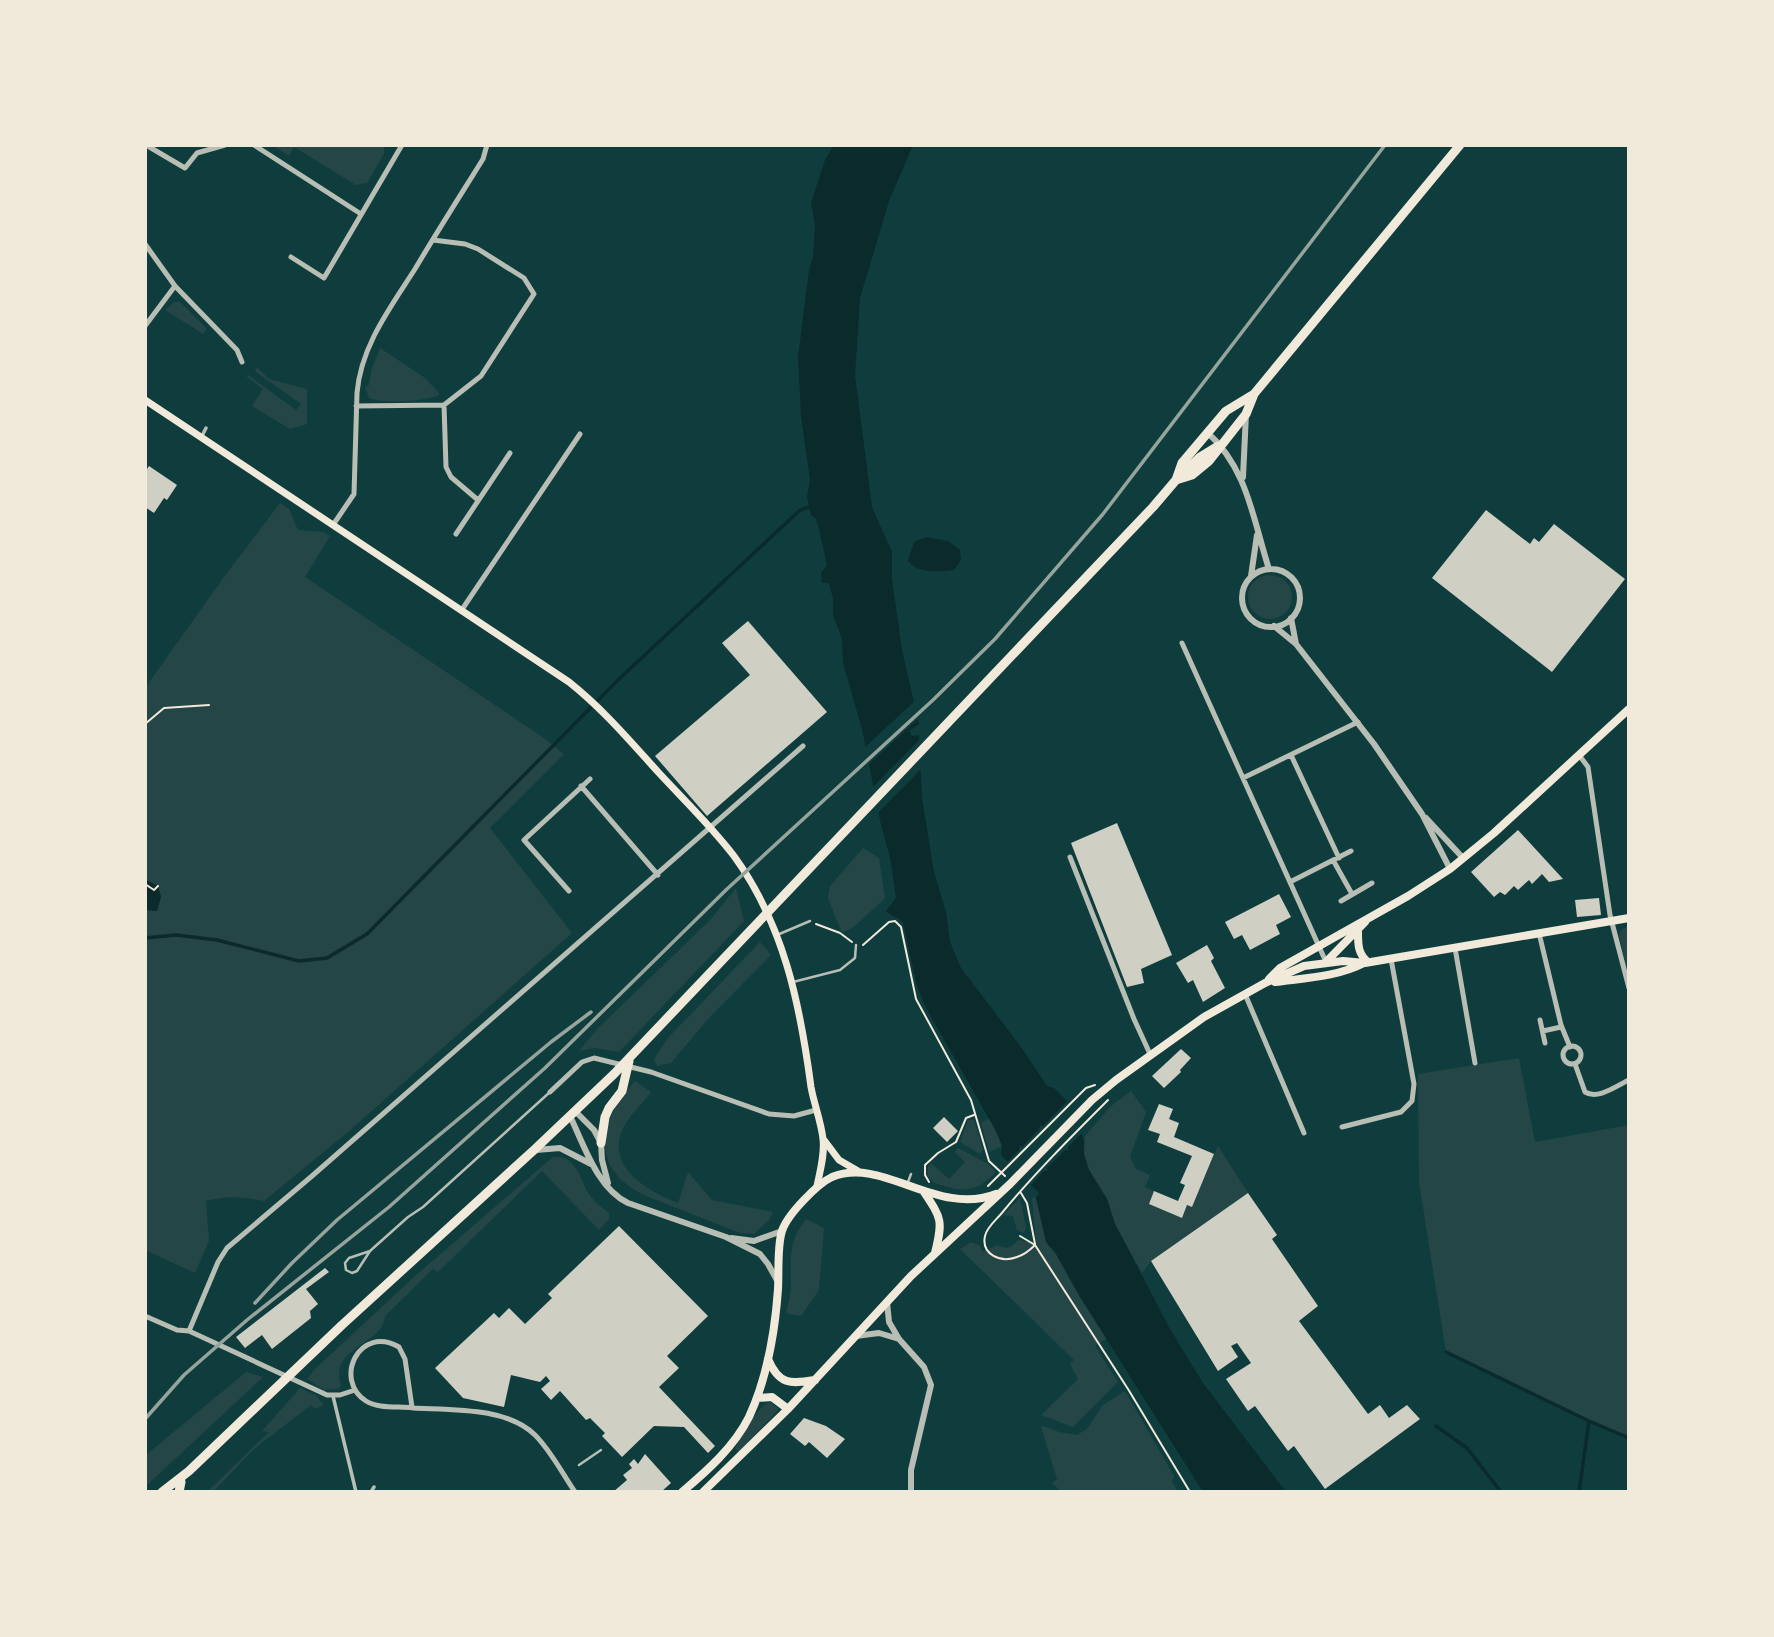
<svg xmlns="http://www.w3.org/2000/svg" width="1774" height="1637" font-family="Montserrat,sans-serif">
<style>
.green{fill:#244646}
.water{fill:#0a2a2b}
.pier{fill:#0f3d3e}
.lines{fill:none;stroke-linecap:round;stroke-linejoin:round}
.stream{stroke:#0a2a2b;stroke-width:3.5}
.building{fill:#cfcfc3}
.path{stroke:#f1e9da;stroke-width:2}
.service{stroke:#b8beb3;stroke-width:2.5}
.pedestrian{stroke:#b8beb3;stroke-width:3.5}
.minor{stroke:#b8beb3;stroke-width:5}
.tertiary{stroke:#b8beb3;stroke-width:6}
.secondary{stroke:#f1e9da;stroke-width:7}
.primary{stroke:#f1e9da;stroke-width:8}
.trunk{stroke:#f1e9da;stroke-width:9}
.rail{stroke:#97a49c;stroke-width:3.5}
</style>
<rect width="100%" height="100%" fill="#0f3d3e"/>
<!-- green -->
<path class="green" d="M272,145H384V154L367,183L356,185L294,147L289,156Z
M174,302H180L207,329L203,334L165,310Z
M380,348L425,378L439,393V395C424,402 384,404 369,398L365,387L369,385L372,368Z
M258,368L269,379L307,389V424L290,429L252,406L263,389L246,376L248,375L296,410L301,404L256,372L255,369Z
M280,503L289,509L298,530L323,532L330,536L305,577L541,736L564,754L490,828L572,933L348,1132L264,1201C243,1196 226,1196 206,1201L209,1241L195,1273L145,1250V688L224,577Z
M1248 597a22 22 0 1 1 44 0a22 22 0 1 1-44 0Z
M863,848L879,858L885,898L854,927L844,932L841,931L828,898L830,886Z
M736,888L744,921L619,1052L595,1048L579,1051L597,1029L710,920Z
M1629,925V977L1619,936L1620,931Z
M760,942L771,955L709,1018L671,1063L657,1066L654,1059L667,1039Z
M1519,1058L1535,1142L1629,1125V1438L1589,1421L1446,1352L1419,1182L1418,1074Z
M635,1081L651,1092C643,1103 633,1112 626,1123C601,1164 646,1191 678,1203L688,1172L712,1200L773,1212L769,1220L754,1234L740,1233L646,1196C588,1169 598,1121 635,1081Z
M1131,1091L1146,1112L1130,1157L1136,1169L1150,1175L1145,1187L1154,1191L1149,1204L1182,1217L1187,1205L1192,1207L1218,1146L1248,1193L1151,1261L1142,1273L1115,1224L1107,1199L1089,1170L1084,1154L1085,1136L1111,1106Z
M990,1118L1002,1146L989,1152L981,1123Z
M968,1120H974L983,1149L980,1154L960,1142Z
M958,1148L988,1164L996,1172C981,1188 967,1194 945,1186C937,1184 932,1182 927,1175L928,1167L931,1163L949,1179L965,1162L955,1152Z
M553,1157C578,1154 579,1181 591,1197C596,1203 603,1208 609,1213V1219L599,1230L542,1171L438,1272L433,1269L385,1316C383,1346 328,1346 341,1386L338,1389L324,1390L307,1379L317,1367L414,1277Z
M1035,1197L1041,1215L1046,1242L1056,1254L1080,1297L1107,1338L1095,1346L1118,1382L1073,1427L1041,1415L1078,1379L1070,1364L1074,1360L960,1249L971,1242L980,1246L983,1252L997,1245C1006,1250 1012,1248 1018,1240L1036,1243L1032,1198Z
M1020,1198L1026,1228L1024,1233L1017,1230L1013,1216L1003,1215Z
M806,1219L824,1228L819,1290L801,1316L786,1313C788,1304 791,1294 791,1284C791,1257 788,1242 806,1219Z
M246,1372L263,1377L145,1487V1456Z
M300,1388L316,1395L324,1405L315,1409L311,1405L254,1449L213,1492H207L269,1432L262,1431Z
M1125,1391L1174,1476L1172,1482L1178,1492H1062L1052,1483L1057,1479L1041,1427L1043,1426L1059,1432L1077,1435L1087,1429L1103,1405Z
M770,1402L779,1409L739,1452L735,1448C744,1435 756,1407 770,1402Z"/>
<!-- water -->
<path class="water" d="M834,145H913L889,201L860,298L855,375L872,507L892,552V579L902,650L919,724L909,731L912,736L919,735L922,798L934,872L946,912L950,942L961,968L1021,1047L1047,1086L1054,1088L1067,1101L1084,1140V1154L1089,1170L1107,1199L1115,1224L1170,1329L1203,1383L1286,1492H1203L1080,1297L1056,1254L1046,1242L1036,1198L1039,1193L1001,1155L1002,1146L997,1133L925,1006L917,986L903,923C898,916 891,917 886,911L896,898L890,857L881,825L862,729L843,663L842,639L833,615V599L829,583H822L821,573L827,565L819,529L816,519L811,515L807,497L810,480L801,416L798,357L809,270L813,257L815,225L811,203L825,160Z
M926,537L948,541L960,550L961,560L954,570C939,572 918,574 908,561L914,542Z
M145,879L158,886L161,897L157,911L145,910Z"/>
<!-- pier -->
<path class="pier" d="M918,698L921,716L866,767L863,749Z
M923,736L925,765L875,816L870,790Z
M1067,1101L1073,1105L1084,1131L1068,1147V1150H1065L1047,1168L1048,1171H1044L1028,1188L1005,1164L1019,1150V1146H1023L1039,1129L1040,1125L1043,1126Z"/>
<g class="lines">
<!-- stream -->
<path class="stream" d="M145,938L176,935L217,940L299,961L327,958L367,934L618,680L800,510L809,507
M1446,1352L1589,1421L1629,1438
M1436,1426L1467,1448L1501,1492
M1579,1492L1589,1421"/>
</g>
<!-- building -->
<path class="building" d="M149,466L177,485L167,500L164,498L154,513L145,507V472Z
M1486,510L1530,544L1534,538L1539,542L1554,524L1625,579L1552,672L1432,578Z
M748,621L827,712L707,816L655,756L750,675L722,643Z
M1117,823L1172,955L1141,969L1144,983L1127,987L1071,843Z
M1518,830L1563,879L1549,882L1542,874L1532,884L1529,880L1518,890L1514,886L1505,895L1500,892L1494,897L1471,872Z
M1279,894L1291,917L1276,925L1280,934L1250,950L1242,935L1234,939L1225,922Z
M1599,898L1601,915L1577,917L1575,900Z
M1207,945L1214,958L1211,961L1225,988L1203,1002L1193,980L1188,983L1176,963Z
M1181,1049L1191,1058L1180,1070L1181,1072L1164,1088L1152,1076Z
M1159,1104L1173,1109L1169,1119L1179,1123L1174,1137L1214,1154L1192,1207L1187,1205L1182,1218L1149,1204L1154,1191L1178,1201L1185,1185L1180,1183L1192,1156L1157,1142L1160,1134L1148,1130Z
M944,1117L958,1131L947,1142L933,1128Z
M1248,1193L1277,1235L1272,1239L1318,1306L1299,1321L1368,1414L1380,1405L1389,1418L1407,1405L1420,1419L1325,1489L1294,1446L1288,1451L1255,1406L1248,1411L1226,1379L1251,1363L1237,1343L1231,1346L1238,1357L1218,1371L1151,1261Z
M619,1226L708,1316L667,1356L679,1368L659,1387L715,1446L708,1453L684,1427L654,1426L622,1457L602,1436L605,1433L590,1418L586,1420L560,1391L551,1400L541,1389L550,1381L546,1376L540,1382L511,1375L504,1407L463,1398L435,1368L494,1313L499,1318L509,1308L525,1324L552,1298L548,1294Z
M325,1268L329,1272L306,1289L318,1304L310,1311L311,1318L272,1349L262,1335L245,1348L236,1337Z
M804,1418L826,1426L845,1439L827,1458L809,1442L805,1446L790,1434Z
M645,1454L671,1483L661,1492H613L627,1480L623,1475L632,1468L629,1464L634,1459L638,1464Z"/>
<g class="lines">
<!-- path -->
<path class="path" d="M145,724L164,708L209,705
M145,884L154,890L158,886
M816,924L840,933L852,942
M863,945L889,922L895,921L901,927L916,999L971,1100L989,1161L1005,1176
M929,1182L925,1175V1165L938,1153L956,1142L966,1118L974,1115
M988,1186L1086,1088L1095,1085
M1021,1193L1027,1203L1035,1244
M1020,1236L1035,1245L1128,1389L1190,1492
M1035,1245C1030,1250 1024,1255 1017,1257C1001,1263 981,1255 985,1236C987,1227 995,1221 1001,1214C1034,1174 1071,1137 1108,1100"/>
<!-- service -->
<path class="service" d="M777,935L810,921
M793,982L840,970L855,958L856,945
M908,1182L911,1174
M370,1251L349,1258L345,1263L346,1270L352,1273L357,1271L370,1251L408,1217L423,1207L550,1092
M579,1465L601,1450"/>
<!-- pedestrian -->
<path class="pedestrian" d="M202,436L206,428
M333,1396L356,1492
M371,1492L374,1487"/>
<!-- minor -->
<path class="minor" d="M146,145L185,168L197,153L225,145
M254,145L361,214
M145,244L175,286L237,350L242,362
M291,257L324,278L402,145
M145,326L175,286
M444,405L446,467L451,477L478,500
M356,406L444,405L481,376L534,294L524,278L478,249L465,244L433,240
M333,525L354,494L357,393C361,346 390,308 415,269C437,232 460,196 483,159L487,145
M456,534L510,453
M461,611L580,434
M1182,643L1326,962
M1291,755L1339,858
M1579,755L1588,767L1610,915L1629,988
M1243,778L1358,722
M581,786L658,875
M1070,857L1134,1019L1150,1054
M1333,860L1352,894
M1290,882L1351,851
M569,891L524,840L590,779
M1341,901L1372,883
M1539,933L1561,1025L1570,1047
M1455,948L1475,1063
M1245,994L1304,1133
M1540,1020L1545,1043
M1543,1031L1561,1027
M1563 1055a9 9 0 1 1 18 0a9 9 0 1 1-18 0Z
M1575,1064L1585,1092C1598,1100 1616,1086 1629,1080
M550,1092L582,1062L594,1058L651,1072L769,1114L794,1116L816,1110
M1342,1127L1401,1112L1412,1101L1414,1084L1391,959
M145,1316L177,1330L189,1331L327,1395H340L355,1390
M189,1331L218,1262L227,1248L312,1176L803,746
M412,1407L405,1359L399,1347C359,1324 333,1380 366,1401C378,1409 399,1406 413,1408C451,1410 507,1407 535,1435C551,1451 562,1473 575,1492"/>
<!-- tertiary -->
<path class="tertiary" d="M1207,432C1248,469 1253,520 1269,569
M1243,477L1246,414
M1242 598a29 29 0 1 1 58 0a29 29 0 1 1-58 0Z
M1251,576L1257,535
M1291,618L1296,644
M1274,626L1296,644L1374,744L1422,814L1450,869
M1426,818L1463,858
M575,1111L594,1130L601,1143L602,1160L608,1183
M570,1116C584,1145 597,1188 628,1203L726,1237L760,1254L768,1264L778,1282
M536,1150L560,1148L591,1164
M731,1238L754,1241L782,1231
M887,1302L889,1322L899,1339L924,1367L931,1385L911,1470V1492
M856,1336L879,1333L899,1339"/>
<!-- secondary -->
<path class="secondary" d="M145,400L569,682C603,709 630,741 659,773C684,800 712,827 734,856C784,925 800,1004 811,1087C814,1104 821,1121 823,1139C825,1154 820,1171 817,1186
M824,1140L839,1160L858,1171"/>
<!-- primary -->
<path class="primary" d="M1358,932C1358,945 1358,954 1368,962
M1325,963L1365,922
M1269,979L1280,968L1408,896L1450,869L1494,833L1629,709
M1275,982C1305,978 1337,977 1364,963
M924,1192C942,1219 943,1221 935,1253
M768,1359C779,1385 790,1384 815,1380
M757,1398L772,1397L788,1409
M682,1492C707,1471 734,1447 749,1417C767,1378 775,1332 778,1289C779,1272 777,1246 782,1231C787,1215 817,1184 832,1177C883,1156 937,1217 996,1194
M703,1492L788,1409L911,1276L1010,1184L1092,1100L1116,1080L1204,1017L1265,983L1304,966L1343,961L1365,963L1629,918"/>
<!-- trunk -->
<path class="trunk" d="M1180,477L1200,457L1218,446
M1176,480L1192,475L1209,461L1246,414L1254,394L1460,145
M601,1143L605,1117L609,1108L622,1091L629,1061
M162,1492L189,1471L342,1325L534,1150L614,1074L1153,507L1176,480L1182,463L1226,411L1254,394
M179,1492L181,1482"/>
<!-- rail -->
<path class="rail" d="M255,1303L292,1263L337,1220L551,1042L591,1012
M145,1419L184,1375L247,1320L389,1207L545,1068L727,889L933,700L995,639L1103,514L1385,145"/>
</g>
<!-- border -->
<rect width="1774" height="1637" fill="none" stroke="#f1e9da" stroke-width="294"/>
</svg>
